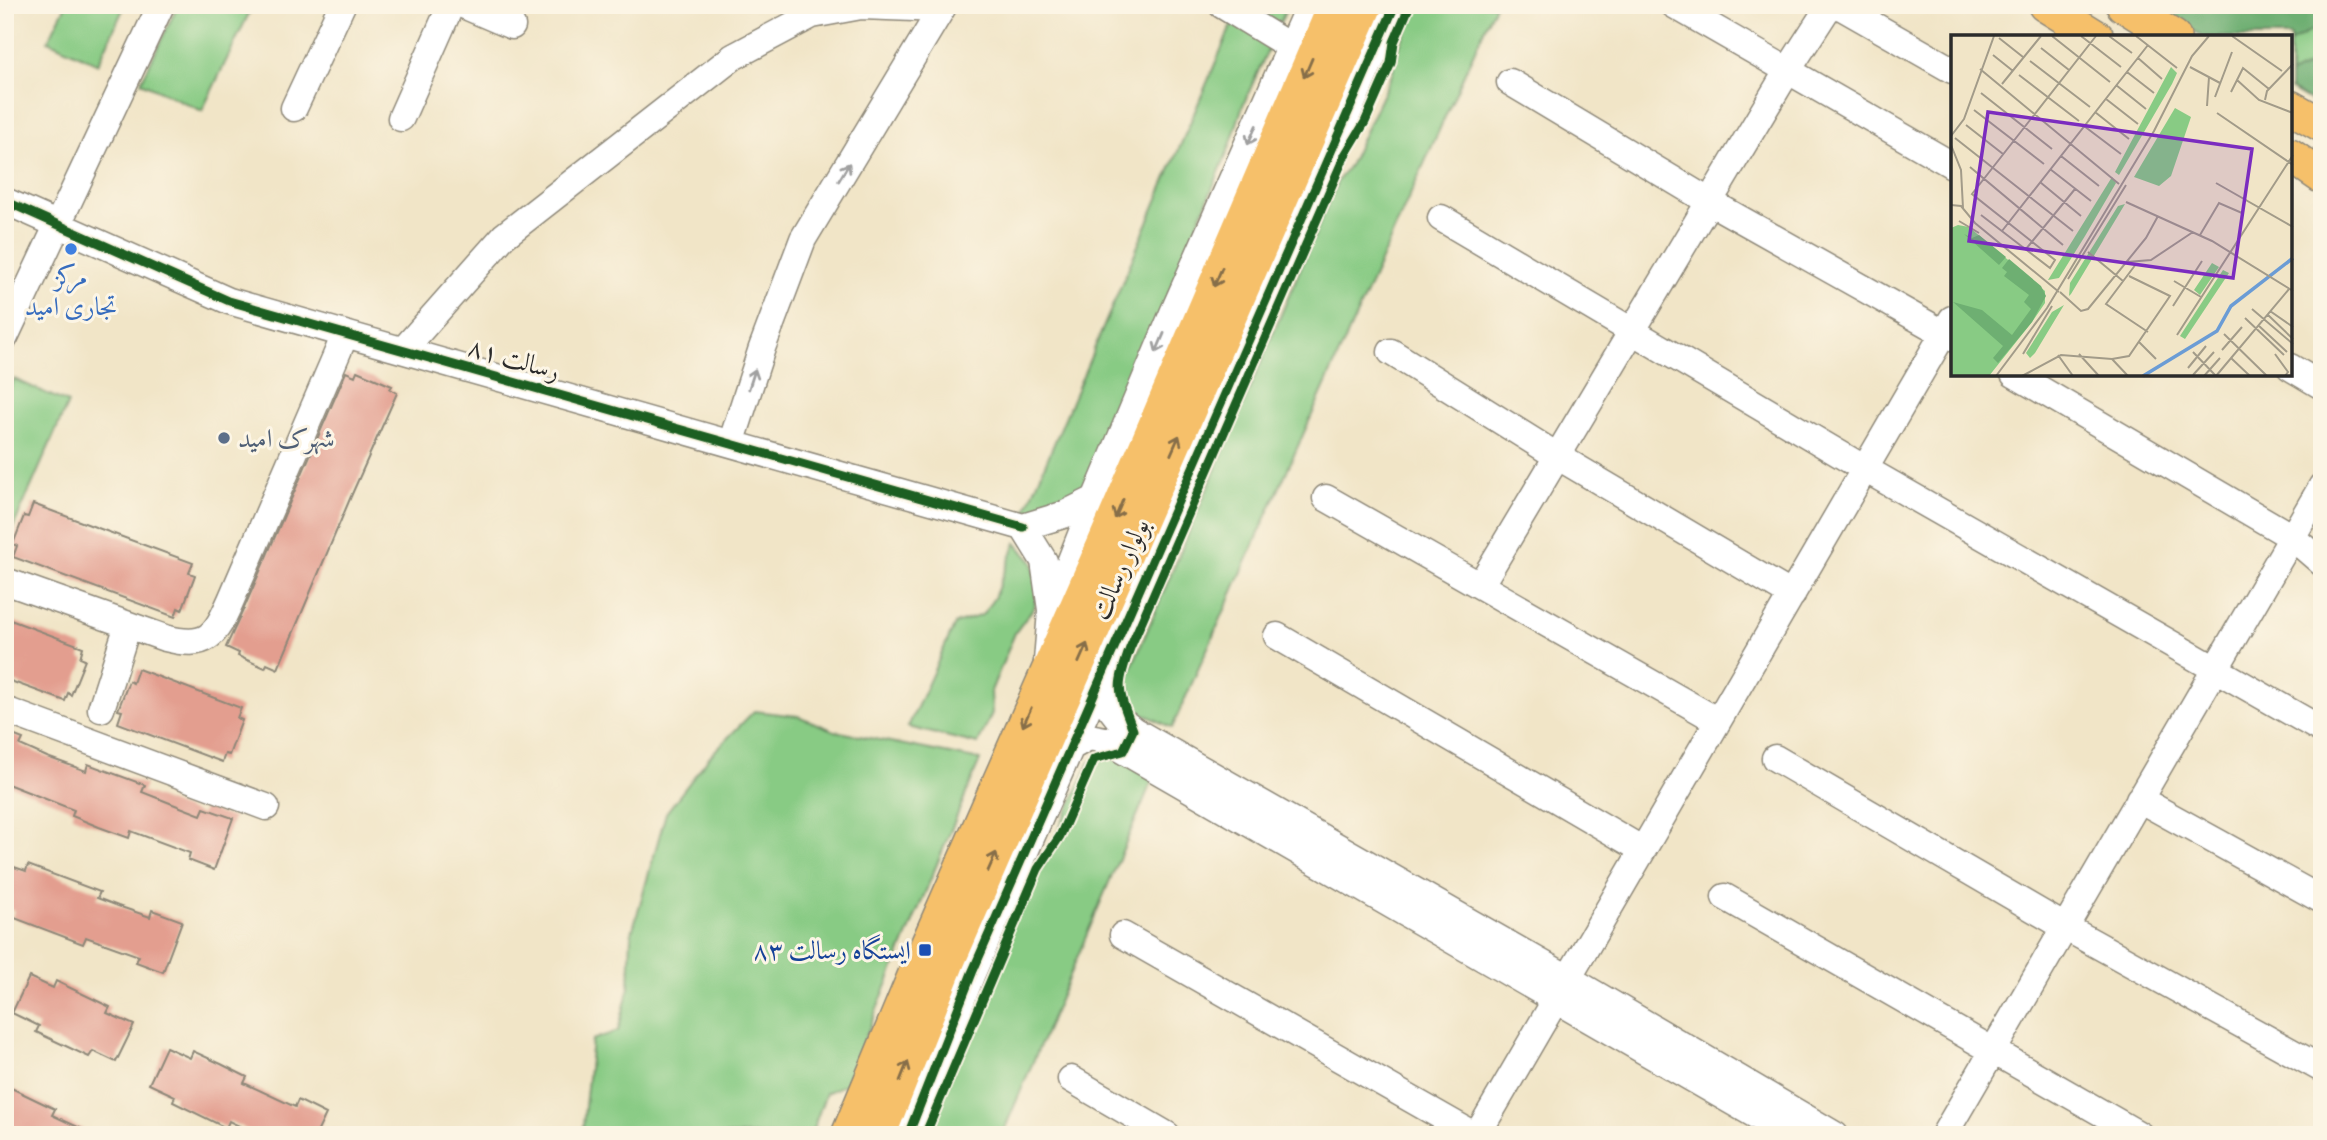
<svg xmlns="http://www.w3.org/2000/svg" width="2327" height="1140" font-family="Alegreya,Amiri,serif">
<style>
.green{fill:#88cb84;stroke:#5a7b58;stroke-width:2}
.forest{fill:#6eaf72;stroke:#4c6d4e;stroke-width:2}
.building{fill:#e39e8f}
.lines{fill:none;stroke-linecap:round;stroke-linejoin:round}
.minor-casing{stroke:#8e8879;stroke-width:29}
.major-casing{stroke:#8e8879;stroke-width:36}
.minor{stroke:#fff;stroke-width:26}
.major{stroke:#f6c06b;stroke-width:33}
.cycleway-casing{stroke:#fcf5e5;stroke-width:13}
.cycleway{stroke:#1b5e20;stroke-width:9}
.oneway{stroke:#866e48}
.oneway2{stroke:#a0a0a0}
.shop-dot{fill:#3f7fe0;stroke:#fcf5e5;stroke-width:2.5}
.service-dot{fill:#5c6f8a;stroke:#fcf5e5;stroke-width:2.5}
.transit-dot{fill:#1a4fb4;stroke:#fcf5e5;stroke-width:2.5}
.labels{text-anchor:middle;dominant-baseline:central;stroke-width:6;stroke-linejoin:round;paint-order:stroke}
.shop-label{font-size:26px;fill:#366cbe;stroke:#fcf5e5}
.street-label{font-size:26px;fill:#2b2b2b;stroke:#fcf5e5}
.service-label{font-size:26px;fill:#4e5e75;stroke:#fcf5e5;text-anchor:start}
.transit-label{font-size:26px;fill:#164399;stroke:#fcf5e5;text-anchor:end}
.inset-river{fill:none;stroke:#6b9cd5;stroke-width:3.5}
.inset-road{fill:none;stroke:#a29b89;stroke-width:2}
.view{fill:#7b2cbf;fill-opacity:0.15;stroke:#7b2cbf;stroke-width:3.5}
.inset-edge{fill:none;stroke:#2b2b2b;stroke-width:3.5}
</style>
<rect width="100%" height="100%" fill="#fcf5e5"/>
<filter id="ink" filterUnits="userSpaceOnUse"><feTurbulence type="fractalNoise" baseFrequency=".0143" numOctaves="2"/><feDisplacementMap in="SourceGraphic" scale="14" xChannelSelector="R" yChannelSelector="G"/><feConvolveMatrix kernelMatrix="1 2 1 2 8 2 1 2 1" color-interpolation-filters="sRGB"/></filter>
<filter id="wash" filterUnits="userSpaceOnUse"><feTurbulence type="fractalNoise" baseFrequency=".00686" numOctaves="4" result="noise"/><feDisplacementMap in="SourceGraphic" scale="28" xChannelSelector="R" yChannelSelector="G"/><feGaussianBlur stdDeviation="1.57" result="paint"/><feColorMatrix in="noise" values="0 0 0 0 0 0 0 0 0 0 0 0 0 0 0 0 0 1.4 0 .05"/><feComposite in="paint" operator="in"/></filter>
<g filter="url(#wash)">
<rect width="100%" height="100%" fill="#f1e5c7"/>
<!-- green -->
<path class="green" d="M66,5H125L98,64L48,41Z
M178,5H253L202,111L141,82Z
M1240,5H1290L1285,12L1243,105L1230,146L1087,490L1059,508L1025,512Z
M1417,5H1495L1172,728L1134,709L1127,678L1337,182L1350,164L1392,74L1398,49Z
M2151,5H2322V108L2290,89V37H2204Z
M14,379L68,403L5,546V397Z
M1016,543L1033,563L1038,593L1034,607L1015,633L991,691L992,713L978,744L908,727L955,624L982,615L994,598Z
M754,711L798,716L835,731L980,760L846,1084L826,1093L811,1135H582L592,1040L618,1031L629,988L631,936L666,813L710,756Z
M1111,755L1154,776L1002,1135H927L1029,880L1042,866L1090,762Z"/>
<!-- forest -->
<path class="forest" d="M2151,5H2318L2322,7V37L2310,31L2290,43V37H2204Z
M2308,66L2322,73V108L2290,89V75Z"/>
<g id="blocks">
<!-- building -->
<path class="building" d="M357,371L392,386L390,389L397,393L352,494L278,669L267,664L265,668L238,656L239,653L226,647L245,606L346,372L355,376Z
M33,504L193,563L189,573L195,575L182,610L178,608L175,617L13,557L17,546L13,544L24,516L28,517Z
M5,618L83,647L80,658L85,660L71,695L68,693L65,701L5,679Z
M138,669L241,708L237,718L242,720L229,755L225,754L222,762L118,723L122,711L118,710L129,681L133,683Z
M5,732L23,739L20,745L47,757L86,771L88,764L145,785L142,792L170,803L201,815L204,808L233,818L214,870L188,860L190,853L131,831L129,838L99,827L72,816L74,810L5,783Z
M5,864L26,871L28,865L100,892L97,898L118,906L150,917L152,910L182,921L163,972L136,962L139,956L86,937L83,944L12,917L14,911L5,907Z
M29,977L53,988L56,981L110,1007L107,1013L134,1025L116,1062L93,1051L89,1057L36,1032L39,1026L12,1013Z
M166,1047L190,1058L193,1051L221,1064L247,1077L244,1083L295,1107L298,1100L326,1114L316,1135H258L229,1121L226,1128L173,1102L175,1096L149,1084Z
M5,1085L55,1109L52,1115L95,1135H5Z"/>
</g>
</g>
<g filter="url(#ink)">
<use href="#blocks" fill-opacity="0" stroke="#8e8879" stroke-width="2"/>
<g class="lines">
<!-- minor casing -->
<g class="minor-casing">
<path id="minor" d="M463,5L512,26
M1222,5L1291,47
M1674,5L1952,165
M1838,5L1952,70
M1510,82L1710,202L1952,338
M294,108L342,5
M401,118L451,5
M5,201L229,301L1023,527
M1441,218L1865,469L2322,730
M5,337L161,5
M404,349L504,236L733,57L812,15L861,6L941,9
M1391,352L1557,456L1792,595
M2290,367L2322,386
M2014,374L2292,537L2322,563
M731,444L762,348L803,239L944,5
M1326,498L1718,721
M1023,527L1044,561L1051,610
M1023,527L1063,515L1095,499
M5,581L165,638C208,649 215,636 231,600L345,335
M1481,584L1788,70L1830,5
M1277,636L1643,850
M1047,661L1051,611L1095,499L1173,313L1309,5
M1101,675L1104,700L1118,718L1133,730L1568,978L1835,1135
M101,709L128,625
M5,710L266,807
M1071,747L1089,737L1105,740L1790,1135
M1775,758L2065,927L2322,1069
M2139,799L2322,900
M1725,897L2140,1135
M1123,935L1474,1135
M1071,1079L1167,1135
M908,1135L972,973L1395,5
M1477,1135L1952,319
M1944,1135L2322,486"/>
</g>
<!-- major casing -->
<g class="major-casing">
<path id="major" d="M2045,5L2097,37
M2123,5L2174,37
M2290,107L2322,125
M2290,155L2322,177
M848,1135L925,950L1103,546L1335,5
M879,1135L948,962L1366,5"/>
</g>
<!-- minor -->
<use href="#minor" class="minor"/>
<!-- major -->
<use href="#major" class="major"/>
<!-- cycleway casing -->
<g class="cycleway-casing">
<path id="cycleway" d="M5,201L229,301L1023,527
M908,1135L972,973L1395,5
M925,1135L1038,869L1060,836L1094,759L1123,751L1133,730C1118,690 1115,689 1130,648L1345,155L1365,122L1391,63L1394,42L1410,5"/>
</g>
<!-- cycleway -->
<use href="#cycleway" class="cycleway"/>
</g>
<!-- one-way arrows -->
<defs><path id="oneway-shaft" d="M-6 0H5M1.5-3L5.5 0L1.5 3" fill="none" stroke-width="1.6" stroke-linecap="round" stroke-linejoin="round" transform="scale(1.75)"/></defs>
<g class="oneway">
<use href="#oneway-shaft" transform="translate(1308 68) rotate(113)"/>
<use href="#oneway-shaft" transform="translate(1218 277) rotate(113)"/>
<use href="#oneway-shaft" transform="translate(1175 445) rotate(-66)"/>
<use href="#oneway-shaft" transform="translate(1119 509) rotate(113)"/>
<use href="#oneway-shaft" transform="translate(1083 653) rotate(-66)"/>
<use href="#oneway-shaft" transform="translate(1027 717) rotate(114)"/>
<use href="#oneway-shaft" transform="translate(992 862) rotate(-66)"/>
<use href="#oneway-shaft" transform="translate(904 1071) rotate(-68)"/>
</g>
<g class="oneway2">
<use href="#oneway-shaft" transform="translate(1252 135) rotate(114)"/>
<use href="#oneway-shaft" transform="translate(844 172) rotate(-59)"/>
<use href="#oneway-shaft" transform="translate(1160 343) rotate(113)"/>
<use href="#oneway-shaft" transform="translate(752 379) rotate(-72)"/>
</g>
</g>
<!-- markers -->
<circle class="shop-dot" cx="71" cy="249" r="7"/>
<circle class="service-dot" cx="224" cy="438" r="7"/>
<rect class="transit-dot" x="918" y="943" width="14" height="14" rx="3.5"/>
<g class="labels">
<!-- shop labels -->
<g class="shop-label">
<text x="71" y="276">مرکز<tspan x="71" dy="30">تجاری امید</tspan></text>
</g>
<!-- street labels -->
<g class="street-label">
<text transform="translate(514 359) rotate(16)">رسالت ۸۱</text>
<text transform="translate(1120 569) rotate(-66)">بولوار رسالت</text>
</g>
<!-- service labels -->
<g class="service-label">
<text x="238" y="438">شهرک امید</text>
</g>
<!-- transit labels -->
<g class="transit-label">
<text x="911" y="950">ایستگاه رسالت ۸۳</text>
</g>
</g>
<!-- overview -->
<g transform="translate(1951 35)">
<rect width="341" height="341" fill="#f1e5c7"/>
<path d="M220,32L226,38L221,49L168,140L164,137ZM224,73L240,82L220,141L208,151L183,142ZM161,142L165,148L134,201L108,243L97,245ZM174,169L120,259L118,261L119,248L167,171ZM7,190L18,192L94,256V268L81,287L38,341H0V193ZM261,228L268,232L249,260L243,255ZM272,235L278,238L234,304L229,301ZM113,270L84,318L79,323L75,318L101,277Z" fill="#88cb84"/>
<path d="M13,199L21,203L28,200L55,222L48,230ZM58,224L90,251L95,261L81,287L47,328L42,323L52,311L2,267L31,275L61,300L80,274L73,267L78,260L53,241L56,237L51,233Z" fill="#6eaf72"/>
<path class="inset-river" d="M192,341L266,296L280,271L342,223"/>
<path class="inset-road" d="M101,1L159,47M130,1L170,32M158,1L181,18M185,1L226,33M281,1L331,36M48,3L72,22M90,13L118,35M42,20L62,36M187,23L211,44M79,26L139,72M239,32L269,48M29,34L168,149M176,37L203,58M68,40L128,86M286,45L308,65L342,78M51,49L90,1M165,50L195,74M280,57L292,33L318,54M30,58L101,114M264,62L281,17M155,64L187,89M314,65L316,56L342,29M256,71L258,42M23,75L93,129M144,77L178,104M266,78L342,130M15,90L52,119M133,91L170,119M0,101L13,84L43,1M4,103L122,196M0,110L10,135L12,173M110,121L148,151M19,132L112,210M99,134L140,166M89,147L130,181M265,148L342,192M175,167L261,206L342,256M0,170L10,171L24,188L108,257M30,180L99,233L104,225L21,159L145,1M8,186L28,198M51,196L197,10M249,200L268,168L291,178M75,214L124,154M137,217L172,246M176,227L200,225L242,197M185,229L155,269L197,297M117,244L175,150M223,246L250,262M109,257L130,276L137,274L195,203L207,181M222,271L251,226M301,274L342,309M319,276L342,292M316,279L342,304M294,283L333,320M307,290L336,317M273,299L316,341M226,300L342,120M188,307L205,324M271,315L291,292M242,317L265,341M72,319L101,271M128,319L148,341M324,319L337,337L334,341M107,320L122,341M280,323L299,341M161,324L177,341M237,333L255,311M242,340L263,317M45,341L96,273L203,96L241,21L258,1M71,341L110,320L161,324L178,321L219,261L178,241M253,341L269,323M265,341L338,254"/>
<path class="view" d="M37,77L301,114L282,243L18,206Z"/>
<rect width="341" height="341" class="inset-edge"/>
</g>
<!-- margin -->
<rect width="2327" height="1140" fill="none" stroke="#fcf5e5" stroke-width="28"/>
</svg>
